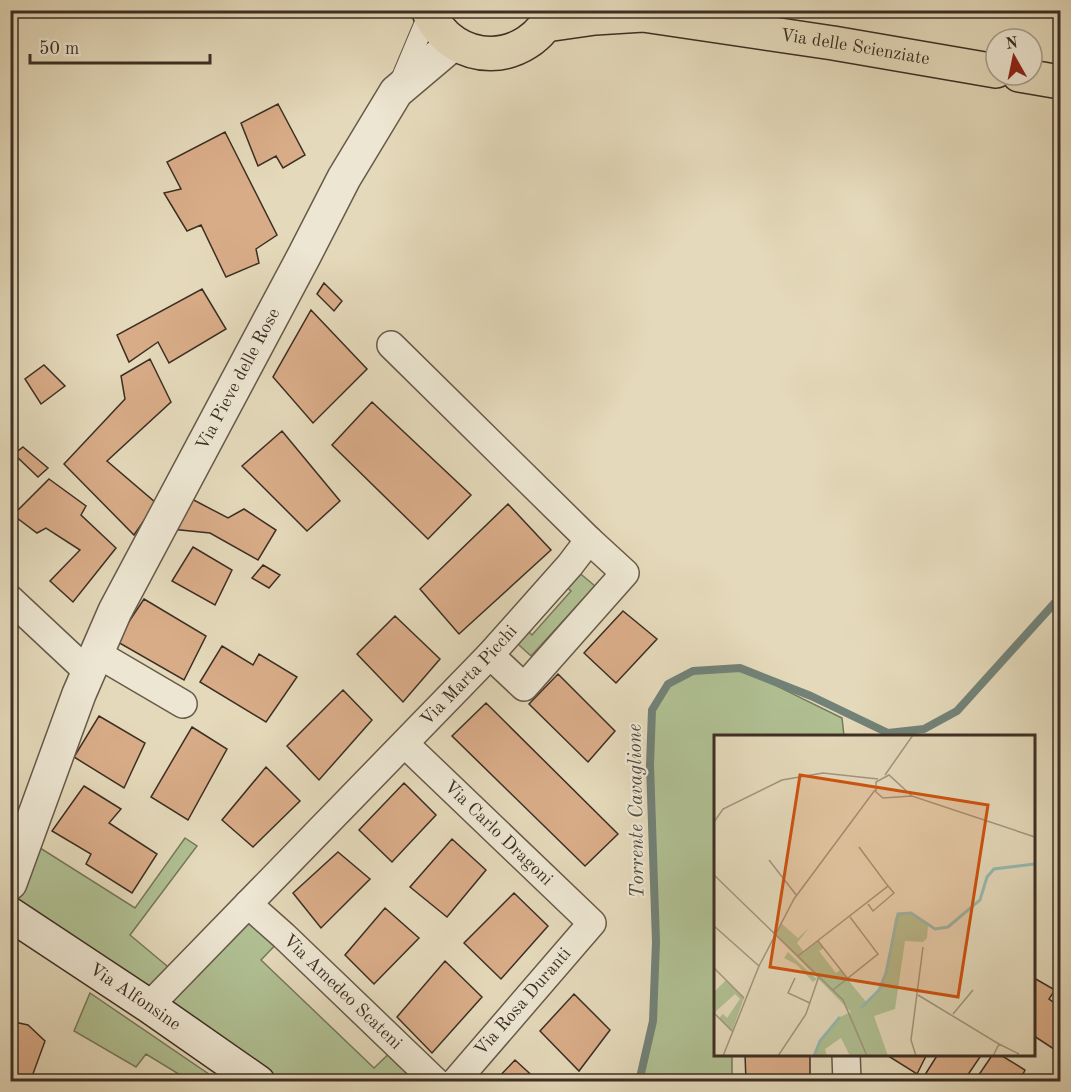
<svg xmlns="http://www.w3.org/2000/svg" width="1071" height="1092" font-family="'Old Standard TT',serif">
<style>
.green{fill:#b0c093;stroke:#76785c;stroke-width:1.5}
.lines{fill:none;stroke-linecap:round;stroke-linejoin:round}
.stream{stroke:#728278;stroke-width:8}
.building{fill:#d9ac88;stroke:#3d2f24;stroke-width:1.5}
.pedestrian-casing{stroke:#675a4a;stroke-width:22}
.minor-casing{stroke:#675a4a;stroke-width:30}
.tertiary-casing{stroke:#675a4a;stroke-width:36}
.secondary-casing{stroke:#3d2f24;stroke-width:36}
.primary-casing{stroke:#3d2f24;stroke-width:36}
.pedestrian{stroke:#ede6d2;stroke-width:20}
.minor{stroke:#ede6d2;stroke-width:27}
.tertiary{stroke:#ede6d2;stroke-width:33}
.secondary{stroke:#ede6d2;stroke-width:33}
.primary{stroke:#e4d9ba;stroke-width:33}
.labels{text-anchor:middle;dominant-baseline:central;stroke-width:4.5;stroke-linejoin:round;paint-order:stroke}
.street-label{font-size:18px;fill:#3d2f24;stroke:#ede6d2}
.water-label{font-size:20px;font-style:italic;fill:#4f4b40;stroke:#ede6d2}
.inset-river{fill:none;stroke:#95bab0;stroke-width:3}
.inset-road{fill:none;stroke:#a1957e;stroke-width:1.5}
.view{fill:#ce5310;fill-opacity:0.15;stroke:#ce5310;stroke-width:3}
.inset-edge{fill:none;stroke:#3d2f24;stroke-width:3}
</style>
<rect width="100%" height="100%" fill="#e4d9ba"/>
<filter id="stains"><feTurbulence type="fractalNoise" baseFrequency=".00333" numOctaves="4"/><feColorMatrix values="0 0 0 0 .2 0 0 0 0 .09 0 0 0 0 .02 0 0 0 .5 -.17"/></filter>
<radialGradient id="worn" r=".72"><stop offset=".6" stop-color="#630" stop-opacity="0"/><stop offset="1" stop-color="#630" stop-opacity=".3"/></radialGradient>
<!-- green -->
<path class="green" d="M570,565L595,586L531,656L508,635L519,622L532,635L571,591L558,579Z
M740,668L842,718L844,736H716V1054L732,1055V1081H639L653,1021L656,942L650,765L652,710L668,684L693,671Z
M185,838L197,846L130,935L179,976L248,904L284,936L261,960L374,1068L397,1046L436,1081H258L11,914L26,839L135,908Z
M90,993L219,1081H190L146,1054L136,1067L74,1031Z"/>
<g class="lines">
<!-- stream -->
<path class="stream" d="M639,1082L653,1021L656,942L650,765L652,710L668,684L693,671L740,668L811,696L888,733L924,729L957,711L1060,597"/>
</g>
<!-- building -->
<path class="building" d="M278,104L305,155L283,168L276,156L258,166L241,123Z
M225,132L277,235L256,249L259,263L226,277L201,225L187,231L164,193L181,189L167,162Z
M324,283L342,301L334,311L317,294Z
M202,289L226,329L169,363L158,342L129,362L117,335Z
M311,310L367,369L313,423L273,377Z
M150,359L171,402L107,461L156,503L134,535L64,464L125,399L121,376Z
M44,365L65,386L41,404L25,379Z
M372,402L471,495L428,539L332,445Z
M282,431L340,501L307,531L242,466Z
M23,447L48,468L38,477L14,454Z
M49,479L86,506L81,515L116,548L73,602L50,581L80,550L46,528L37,533L13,515Z
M188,497L228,518L244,509L276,530L258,560L210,533L171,529Z
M508,504L551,550L459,634L420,589Z
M193,547L232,570L215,605L172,581Z
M263,565L280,575L269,588L252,578Z
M144,599L206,636L184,680L116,641Z
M623,611L657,639L616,683L584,653Z
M395,616L440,659L403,702L357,654Z
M222,646L253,665L259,654L297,677L266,722L200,682Z
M558,674L615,731L588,762L529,704Z
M343,690L372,720L319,780L287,746Z
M486,703L618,834L585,866L452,736Z
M99,716L145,743L124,788L74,757Z
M192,727L227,749L188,820L151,797Z
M266,767L300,801L253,847L222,820Z
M404,783L436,815L392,862L359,830Z
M84,786L121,809L109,823L157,854L132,893L86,864L91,854L52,831Z
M452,839L486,870L447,917L410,887Z
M338,852L370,879L321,928L293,893Z
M514,893L548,926L501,979L464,943Z
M385,908L419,938L374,984L345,955Z
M445,961L482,997L432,1053L397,1017Z
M1034,978L1055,990L1049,999L1060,1007V1053L1034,1036Z
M574,994L610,1030L579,1071L540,1031Z
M10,1021L28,1025L45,1041L30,1082H21L10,1078Z
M745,1054H810V1082H746Z
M885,1054H927L917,1074Z
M938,1054H982L963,1082H927L923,1078Z
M993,1054H999L1025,1070L1019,1082H974Z
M515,1060L539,1082H494Z"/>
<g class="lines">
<!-- pedestrian casing -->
<g class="pedestrian-casing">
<path id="pedestrian" d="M400,82L429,13"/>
</g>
<!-- minor casing -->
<g class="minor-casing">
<g id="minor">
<path d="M10,599L88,672"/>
<path d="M96,653L183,704"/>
<path d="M490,655L524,687L625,573L589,540"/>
<path id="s1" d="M405,744L592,923L455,1082"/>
<path id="s2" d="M248,904L284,936L436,1082"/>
<path id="s3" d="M149,1006L490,655L570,565L589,540L391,345"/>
<path d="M846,1054L847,1082"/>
</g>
</g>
<!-- tertiary casing -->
<g class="tertiary-casing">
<g id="tertiary">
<path id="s4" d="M10,883L79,694L115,611L304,256L344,178L396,92L454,43"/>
</g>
</g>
<!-- secondary casing -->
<g class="secondary-casing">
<g id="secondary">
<path id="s5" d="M10,914L149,1006L258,1082"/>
</g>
</g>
<!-- primary casing -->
<g class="primary-casing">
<g id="primary">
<path d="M428,10C453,69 529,67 554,10"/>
<path id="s6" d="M546,25L595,18L643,15L833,43L996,71"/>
<path d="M1019,75L1060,82"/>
</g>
</g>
<!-- pedestrian -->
<use href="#pedestrian" class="pedestrian"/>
<!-- minor -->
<use href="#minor" class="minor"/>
<!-- tertiary -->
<use href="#tertiary" class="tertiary"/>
<!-- secondary -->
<use href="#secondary" class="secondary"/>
<!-- primary -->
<use href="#primary" class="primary"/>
</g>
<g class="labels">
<!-- street labels -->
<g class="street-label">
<text stroke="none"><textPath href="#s6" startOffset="312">Via delle Scienziate</textPath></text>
<text stroke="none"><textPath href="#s4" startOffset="554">Via Pieve delle Rose</textPath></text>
<text stroke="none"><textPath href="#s3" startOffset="460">Via Marta Picchi</textPath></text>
<text stroke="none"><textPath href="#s1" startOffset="129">Via Carlo Dragoni</textPath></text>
<text stroke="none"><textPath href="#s2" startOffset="129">Via Amedeo Scateni</textPath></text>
<text stroke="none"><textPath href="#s5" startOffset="150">Via Alfonsine</textPath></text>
<text transform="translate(523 1002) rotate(-49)">Via Rosa Duranti</text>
</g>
<!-- water labels -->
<g class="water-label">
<text transform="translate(637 811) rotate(-91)">Torrente Cavaglione</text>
</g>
</g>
<!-- overview -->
<g transform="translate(714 735)">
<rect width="321" height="321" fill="#e4d9ba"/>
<path d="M189,177L197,178L214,190L213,203L209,207L191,206L181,274L160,281L174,321H136L127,303L111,314L113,321H100L106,306L126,282L137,277L61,200L67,188L84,203L95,193L83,208L90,217L104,206L110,213L105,216L122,238L126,235L153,268L165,255L172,238L181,183ZM74,217L98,240L103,244L99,247L83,230L70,223ZM12,245L30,263L18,296L5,283L9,279L13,283L26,264L21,259L0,278V257Z" fill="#b0c093"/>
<path class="inset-river" d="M147,273L165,255L172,238L184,179L197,178L221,194L234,192L266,165L273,142L280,134L321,129M100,321L106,306L126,282"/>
<path class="inset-road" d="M171,40L199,0M198,61L175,40L162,47V57L169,63L198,61L321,102M0,87L9,74L68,45L109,38L164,44M55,125L83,161M0,140L129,265L153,321M154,169L159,176L180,158L174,151M0,191L45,231M104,206L134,244M84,221L174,151L145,112M0,233L30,263M81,243L74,258L96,268M119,255L164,219L136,182M204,260L285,309L279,321M0,278L18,296M239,279L259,255M285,309L305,319M9,321L45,231L80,164L161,55M64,321L92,279L105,241M202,321L197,305L209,212"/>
<path class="view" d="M86,40L274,70L244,262L56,232Z"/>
<rect width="321" height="321" class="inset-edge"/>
</g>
<!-- margin -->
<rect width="1071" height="1092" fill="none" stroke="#e4d9ba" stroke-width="36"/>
<rect x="12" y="12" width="1047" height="1068" fill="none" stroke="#3d2f24" stroke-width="3"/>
<rect x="18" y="18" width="1035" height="1056" fill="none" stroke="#3d2f24" stroke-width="1.5"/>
<!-- north arrow -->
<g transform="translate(1014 57) rotate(351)"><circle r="28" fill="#ede6d2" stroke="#a79d8c" stroke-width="1.5"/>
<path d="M0-4.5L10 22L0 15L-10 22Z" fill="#8f2418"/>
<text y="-9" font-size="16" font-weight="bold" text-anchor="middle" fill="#3d2f24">N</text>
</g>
<!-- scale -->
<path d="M30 54v9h180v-9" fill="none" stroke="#3d2f24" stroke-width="3"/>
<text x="39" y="54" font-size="18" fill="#3d2f24" stroke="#ede6d2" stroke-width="4.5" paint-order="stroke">50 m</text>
<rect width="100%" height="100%" filter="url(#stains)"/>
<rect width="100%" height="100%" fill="url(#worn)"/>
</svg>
